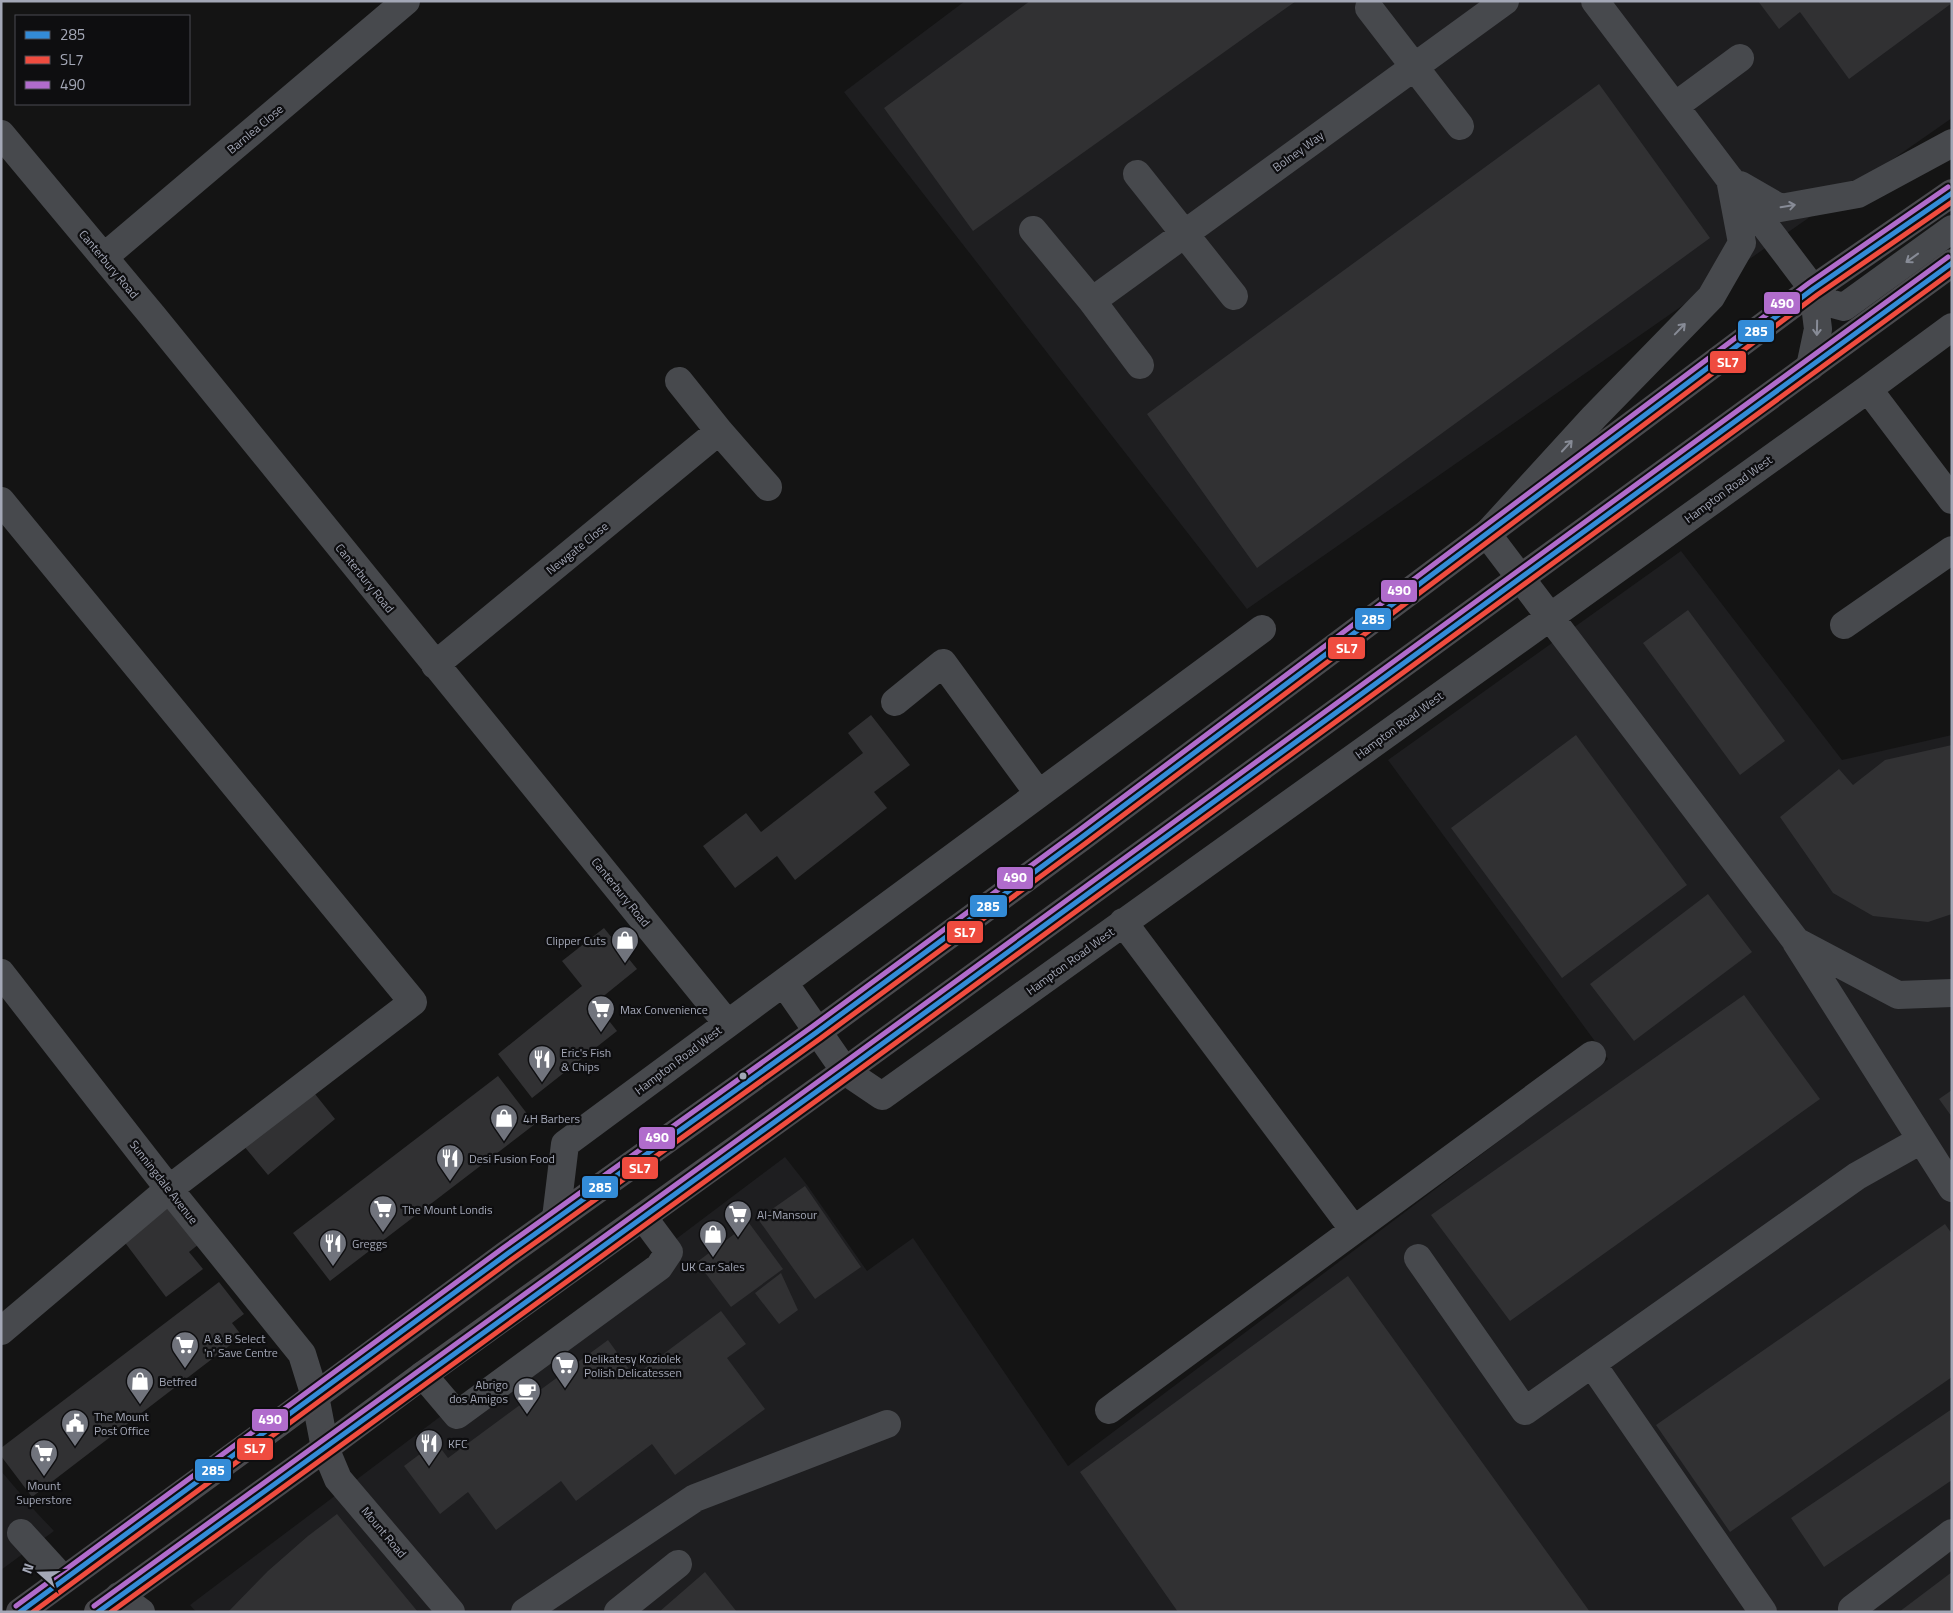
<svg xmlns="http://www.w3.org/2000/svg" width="1953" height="1613" font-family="'Titillium Web',sans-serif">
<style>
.built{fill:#1e1e20}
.building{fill:#313133}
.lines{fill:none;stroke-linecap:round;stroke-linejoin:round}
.minor{stroke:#47494d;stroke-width:28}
.major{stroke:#4a4a4e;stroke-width:28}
.bus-1-casing{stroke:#0e0e10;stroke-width:9}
.bus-2-casing{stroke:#0e0e10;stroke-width:9}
.bus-3-casing{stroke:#0e0e10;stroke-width:9}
.bus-1{stroke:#338bd7;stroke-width:5}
.bus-2{stroke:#ef4c3f;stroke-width:5}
.bus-3{stroke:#b06ccc;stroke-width:5}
.oneway{stroke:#878b96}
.bus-dot{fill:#a3a7b6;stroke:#0e0e10;stroke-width:2}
.labels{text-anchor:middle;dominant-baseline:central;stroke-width:4.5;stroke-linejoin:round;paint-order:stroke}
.street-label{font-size:12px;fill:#a3a7b6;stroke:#0e0e10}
.poi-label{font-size:12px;fill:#a3a7b6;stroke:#0e0e10;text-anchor:start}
.line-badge{stroke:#0e0e10;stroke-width:2}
.badge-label{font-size:14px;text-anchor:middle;font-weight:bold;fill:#fff}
</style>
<rect width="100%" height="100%" fill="#141414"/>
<!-- built -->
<path class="built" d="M965,1H1952V118L1247,609L844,92Z
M1681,551L1842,760L1952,735V1612H196L190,1605L785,1157L807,1185L867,1271L913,1238L1068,1466L1608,1059L1388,760Z
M1,1471L36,1512L54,1531L1,1570Z"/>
<!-- building -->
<path class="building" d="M1030,1H1296L973,231L884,108Z
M1758,1H1952V3L1849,79L1800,12L1779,29Z
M1599,84L1710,238L1257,568L1147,414Z
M1688,610L1785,741L1740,775L1643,643Z
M871,715L910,765L874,792L887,808L795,880L777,856L735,888L703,846L746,813L761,832L863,753L848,733Z
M1576,735L1687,885L1562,978L1451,828Z
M1952,745V914L1928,922L1873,916L1833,893L1780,817L1839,769L1853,785L1885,760Z
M1708,894L1752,952L1634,1041L1590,984Z
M604,928L637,969L595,1003L617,1031L532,1098L498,1054L582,986L562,961Z
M1744,995L1820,1099L1510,1321L1431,1215Z
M498,1076L535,1124L330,1281L293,1233Z
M311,1089L335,1119L268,1175L243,1145Z
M1952,1090V1117L1939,1099Z
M805,1186L861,1267L815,1299L758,1219Z
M166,1201L199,1244L189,1252L203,1269L166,1297L120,1236Z
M749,1223L783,1269L731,1307L697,1262Z
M1945,1224L1952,1234V1377L1730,1532L1656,1425Z
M781,1273L798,1310L779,1324L755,1293Z
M1348,1276L1590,1612H1178L1080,1472Z
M219,1282L244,1314L232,1323L242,1336L32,1497L1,1456V1448Z
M721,1311L746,1344L727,1358L765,1409L675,1475L652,1444L576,1501L561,1481L496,1530L468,1492L440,1514L404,1466L436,1442L448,1458L608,1340L634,1376Z
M1952,1409V1480L1824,1567L1791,1518Z
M337,1514L418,1612H228L268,1571L308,1536Z
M705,1572L737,1612H659Z
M1952,1572V1612H1899Z"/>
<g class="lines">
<!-- minor -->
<path class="minor" d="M1595,1L1813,289L1829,303L1844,307L1952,229
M1369,8L1460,126
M1675,106L1740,58
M1,134L152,315L727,1023
M1137,174L1234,296
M1730,179L1742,243L1711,297L1594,417L1487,534L1796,941L1898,995L1952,993
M1740,185L1780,208L1858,194L1952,143
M1033,230L1092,301L1140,365
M104,257L406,1
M1092,301L1505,1
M1810,367L1818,329L1813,289
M1868,389L1952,500
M719,431L768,487
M1,501L413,1002L169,1189L1,1331
M1844,625L1952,550
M435,665L719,431L679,381
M895,702L943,663L1038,793
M1123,922L1354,1230
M1796,942L1952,1188
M1,973L169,1189L302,1354L315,1396L325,1448L338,1479L451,1612
M784,983L845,1071L882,1096L1868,389L1952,327
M556,1218L565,1144L1262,629
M1418,1258L1525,1411L1857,1176L1921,1140
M1592,1364L1763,1612
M423,1375L457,1415L659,1267L669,1252L643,1217
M1109,1410L1592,1055
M21,1533L63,1579
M119,1596L141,1612
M1852,1609L1952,1533
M525,1612L695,1498L887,1424
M618,1612L678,1564"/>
<!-- major -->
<path class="major" d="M20,1612L268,1431L507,1254L817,1032L1082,837L1813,289L1952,193
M98,1612L325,1448L423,1375L845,1071L1952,263"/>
<!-- bus-1 casing -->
<g class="bus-1-casing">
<path id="bus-1" d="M20,1612L507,1254L817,1032L1082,837L1813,289L1952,193
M98,1612L845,1071L1952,263"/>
</g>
<!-- bus-2 casing -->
<g class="bus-2-casing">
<path id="bus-2" d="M33,1612L511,1260L821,1038L1086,843L1817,295L1952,202
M111,1612L849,1077L1952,272"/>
</g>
<!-- bus-3 casing -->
<g class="bus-3-casing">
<path id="bus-3" d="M16,1606L503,1248L813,1026L1078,831L1809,283L1948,187
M94,1606L841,1065L1948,257"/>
</g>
<!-- bus-1 -->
<use href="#bus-1" class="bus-1"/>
<!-- bus-2 -->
<use href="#bus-2" class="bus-2"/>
<!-- bus-3 -->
<use href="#bus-3" class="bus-3"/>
</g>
<!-- one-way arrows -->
<defs><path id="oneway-shaft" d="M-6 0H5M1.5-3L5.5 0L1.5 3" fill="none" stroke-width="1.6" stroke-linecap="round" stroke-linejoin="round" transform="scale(1.25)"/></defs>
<g class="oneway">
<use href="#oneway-shaft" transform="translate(1788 206) rotate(-9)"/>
<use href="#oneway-shaft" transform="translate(1912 258) rotate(144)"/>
<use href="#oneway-shaft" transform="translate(1817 328) rotate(91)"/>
<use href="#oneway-shaft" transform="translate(1680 329) rotate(-46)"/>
<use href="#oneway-shaft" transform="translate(1567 446) rotate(-47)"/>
</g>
<!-- icons -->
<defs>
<g id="shop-pin" transform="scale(1.4375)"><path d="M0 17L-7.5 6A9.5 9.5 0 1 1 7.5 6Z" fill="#71747d" stroke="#0e0e10"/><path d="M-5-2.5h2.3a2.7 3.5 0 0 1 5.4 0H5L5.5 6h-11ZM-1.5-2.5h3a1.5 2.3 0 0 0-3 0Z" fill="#fff"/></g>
<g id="supermarket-pin" transform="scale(1.4375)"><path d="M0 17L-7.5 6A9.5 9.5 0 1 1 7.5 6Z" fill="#71747d" stroke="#0e0e10"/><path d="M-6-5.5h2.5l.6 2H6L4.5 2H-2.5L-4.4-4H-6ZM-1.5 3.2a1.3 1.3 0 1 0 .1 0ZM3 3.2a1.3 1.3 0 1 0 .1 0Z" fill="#fff"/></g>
<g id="restaurant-pin" transform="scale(1.4375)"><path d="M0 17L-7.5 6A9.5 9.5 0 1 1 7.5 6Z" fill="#71747d" stroke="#0e0e10"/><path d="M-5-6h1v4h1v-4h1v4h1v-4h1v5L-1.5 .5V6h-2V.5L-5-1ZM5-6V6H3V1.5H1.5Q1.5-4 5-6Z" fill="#fff"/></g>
<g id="cafe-pin" transform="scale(1.4375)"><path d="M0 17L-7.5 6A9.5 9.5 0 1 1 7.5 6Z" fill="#71747d" stroke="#0e0e10"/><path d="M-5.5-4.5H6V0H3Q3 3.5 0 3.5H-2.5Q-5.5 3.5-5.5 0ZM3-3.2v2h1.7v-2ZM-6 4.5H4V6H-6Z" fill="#fff"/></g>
<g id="civic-pin" transform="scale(1.4375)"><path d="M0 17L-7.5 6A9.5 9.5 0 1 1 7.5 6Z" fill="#71747d" stroke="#0e0e10"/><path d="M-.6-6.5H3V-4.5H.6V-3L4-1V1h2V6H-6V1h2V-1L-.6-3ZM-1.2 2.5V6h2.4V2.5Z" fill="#fff"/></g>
</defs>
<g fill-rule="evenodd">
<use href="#shop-pin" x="625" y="940"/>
<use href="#supermarket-pin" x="601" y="1009"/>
<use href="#restaurant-pin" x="542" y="1059"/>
<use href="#shop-pin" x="504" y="1118"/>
<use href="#restaurant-pin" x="450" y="1158"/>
<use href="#supermarket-pin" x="383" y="1209"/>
<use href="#supermarket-pin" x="738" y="1214"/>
<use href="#shop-pin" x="713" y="1234"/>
<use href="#restaurant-pin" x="333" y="1243"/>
<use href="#supermarket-pin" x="185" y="1345"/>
<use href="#supermarket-pin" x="565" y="1365"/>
<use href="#shop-pin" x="140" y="1381"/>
<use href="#cafe-pin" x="527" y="1391"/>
<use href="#civic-pin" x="75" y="1423"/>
<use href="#restaurant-pin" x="429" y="1443"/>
<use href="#supermarket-pin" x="44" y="1453"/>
</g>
<!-- markers -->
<circle class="bus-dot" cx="743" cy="1076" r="4.5"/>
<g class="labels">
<!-- street labels -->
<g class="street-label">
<text transform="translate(255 129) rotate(-40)">Barnlea Close</text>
<text transform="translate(1298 151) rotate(-36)">Bolney Way</text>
<text transform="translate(109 264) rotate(50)">Canterbury Road</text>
<text transform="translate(1728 489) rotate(-36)">Hampton Road West</text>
<text transform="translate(577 548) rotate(-39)">Newgate Close</text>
<text transform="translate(365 578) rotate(51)">Canterbury Road</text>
<text transform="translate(1399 725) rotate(-36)">Hampton Road West</text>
<text transform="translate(621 892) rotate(51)">Canterbury Road</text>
<text transform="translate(1070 961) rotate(-36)">Hampton Road West</text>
<text transform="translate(678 1060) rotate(-37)">Hampton Road West</text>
<text transform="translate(164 1182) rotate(52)">Sunningdale Avenue</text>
<text transform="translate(384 1532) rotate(50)">Mount Road</text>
</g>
<!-- poi labels -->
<g class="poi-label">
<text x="606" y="940" text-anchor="end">Clipper Cuts</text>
<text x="620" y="1009">Max Convenience</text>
<text x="561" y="1052">Eric's Fish<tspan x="561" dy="14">&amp; Chips</tspan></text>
<text x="523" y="1118">4H Barbers</text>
<text x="469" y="1158">Desi Fusion Food</text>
<text x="402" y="1209">The Mount Londis</text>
<text x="757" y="1214">Al-Mansour</text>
<text x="352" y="1243">Greggs</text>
<text x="713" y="1266" text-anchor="middle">UK Car Sales</text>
<text x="204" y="1338">A &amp; B Select<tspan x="204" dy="14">'n' Save Centre</tspan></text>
<text x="584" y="1358">Delikatesy Koziolek<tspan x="584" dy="14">Polish Delicatessen</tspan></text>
<text x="159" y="1381">Betfred</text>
<text x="508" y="1384" text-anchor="end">Abrigo<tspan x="508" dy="14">dos Amigos</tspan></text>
<text x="94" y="1416">The Mount<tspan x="94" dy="14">Post Office</tspan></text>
<text x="448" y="1443">KFC</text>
<text x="44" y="1485" text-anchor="middle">Mount<tspan x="44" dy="14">Superstore</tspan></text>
</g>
</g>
<g class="line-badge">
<rect x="1763" y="291" width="38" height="24" rx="5" fill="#b06ccc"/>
<rect x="1737" y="319" width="38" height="24" rx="5" fill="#338bd7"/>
<rect x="1709" y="350" width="38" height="24" rx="5" fill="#ef4c3f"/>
<rect x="1380" y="579" width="38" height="24" rx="5" fill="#b06ccc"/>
<rect x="1354" y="607" width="38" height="24" rx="5" fill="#338bd7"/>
<rect x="1327" y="636" width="39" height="24" rx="5" fill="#ef4c3f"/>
<rect x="996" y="866" width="38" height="24" rx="5" fill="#b06ccc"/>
<rect x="969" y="894" width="39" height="24" rx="5" fill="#338bd7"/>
<rect x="946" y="920" width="38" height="24" rx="5" fill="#ef4c3f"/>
<rect x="638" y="1126" width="38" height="24" rx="5" fill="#b06ccc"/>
<rect x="621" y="1156" width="38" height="24" rx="5" fill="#ef4c3f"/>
<rect x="581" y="1175" width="38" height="24" rx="5" fill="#338bd7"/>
<rect x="251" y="1408" width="38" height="24" rx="5" fill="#b06ccc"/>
<rect x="236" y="1437" width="38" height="24" rx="5" fill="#ef4c3f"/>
<rect x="194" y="1458" width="38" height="24" rx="5" fill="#338bd7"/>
</g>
<g class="badge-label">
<text x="1782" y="308">490</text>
<text x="1756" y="336">285</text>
<text x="1728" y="367">SL7</text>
<text x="1399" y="595">490</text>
<text x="1373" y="624">285</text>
<text x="1347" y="653">SL7</text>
<text x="1015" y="882">490</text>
<text x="988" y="911">285</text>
<text x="965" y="937">SL7</text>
<text x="657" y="1142">490</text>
<text x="640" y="1173">SL7</text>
<text x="600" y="1192">285</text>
<text x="270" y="1424">490</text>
<text x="255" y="1453">SL7</text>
<text x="213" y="1475">285</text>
</g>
<!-- border -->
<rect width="1953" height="1613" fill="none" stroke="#a3a7b6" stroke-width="5"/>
<!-- legend -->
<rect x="15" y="15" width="175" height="90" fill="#0e0e10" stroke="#4a4b52"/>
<rect x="25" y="31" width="25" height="8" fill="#338bd7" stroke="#4a4b52"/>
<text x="60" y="40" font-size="15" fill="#a3a7b6">285</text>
<rect x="25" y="56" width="25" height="8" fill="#ef4c3f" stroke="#4a4b52"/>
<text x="60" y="65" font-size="15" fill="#a3a7b6">SL7</text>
<rect x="25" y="81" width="25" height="8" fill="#b06ccc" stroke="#4a4b52"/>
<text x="60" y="90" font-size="15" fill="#a3a7b6">490</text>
<!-- north arrow -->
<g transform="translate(40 1573) rotate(290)" stroke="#0e0e10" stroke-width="4" paint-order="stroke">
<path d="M0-4L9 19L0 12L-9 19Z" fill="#a3a7b6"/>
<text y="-8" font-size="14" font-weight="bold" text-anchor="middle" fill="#a3a7b6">N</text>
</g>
</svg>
